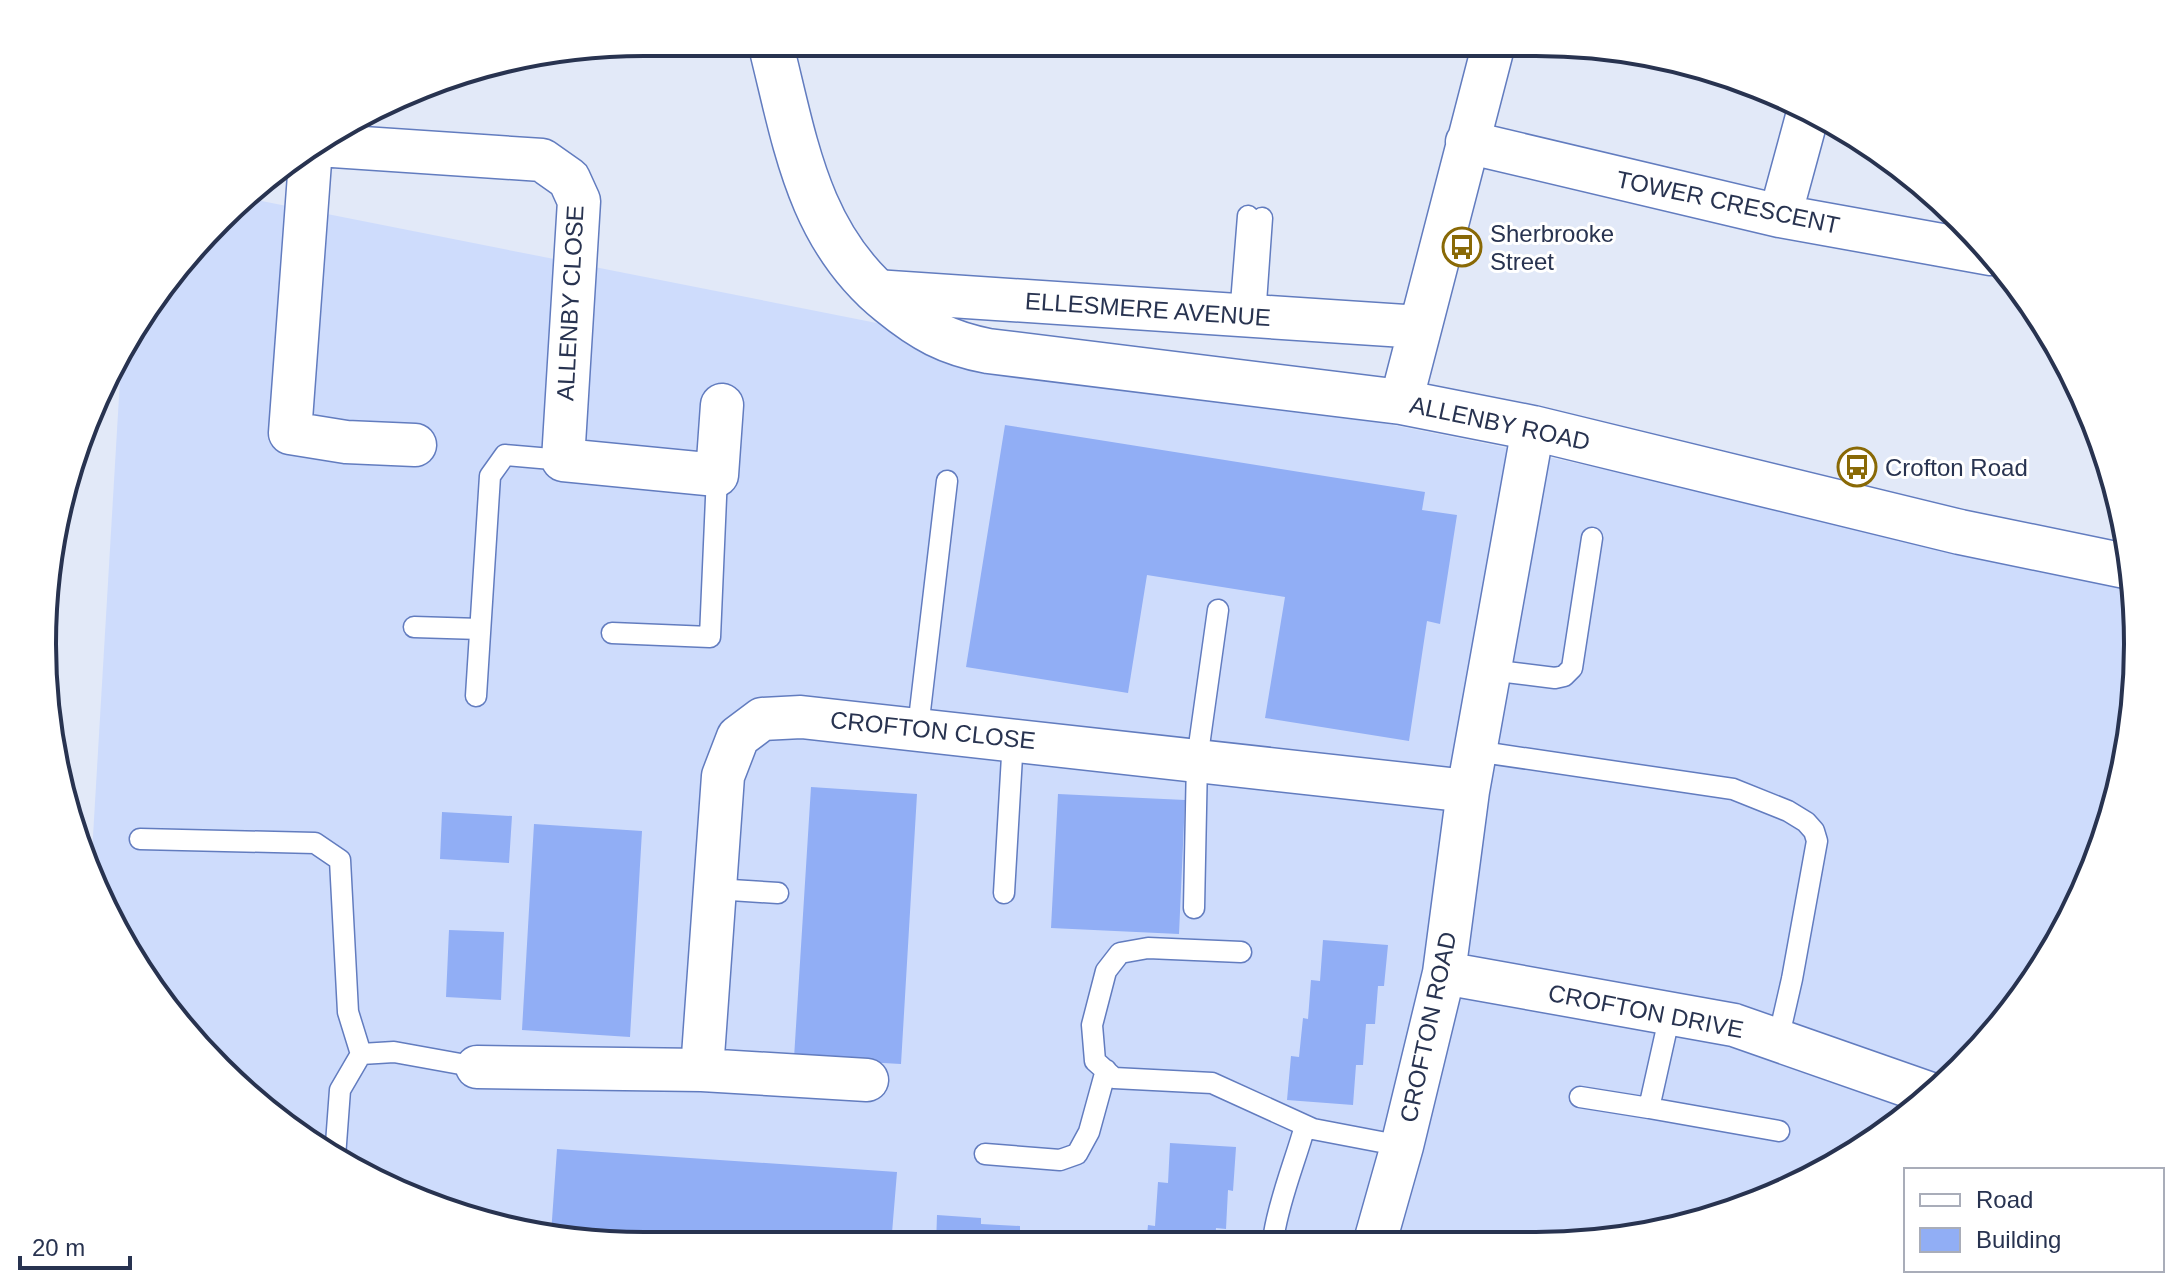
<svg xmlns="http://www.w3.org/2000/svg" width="2180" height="1288" font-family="Arial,sans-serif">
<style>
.built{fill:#cedcfc}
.building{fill:#91aef5}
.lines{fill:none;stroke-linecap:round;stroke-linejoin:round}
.lane-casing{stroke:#627cbf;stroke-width:23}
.street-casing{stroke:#627cbf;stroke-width:45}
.secondary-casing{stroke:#627cbf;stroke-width:47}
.lane{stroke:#fff;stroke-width:20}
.street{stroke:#fff;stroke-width:42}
.secondary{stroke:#fff;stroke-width:44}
.rail{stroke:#566079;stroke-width:6;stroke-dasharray:4 8;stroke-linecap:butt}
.labels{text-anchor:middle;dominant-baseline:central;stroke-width:6;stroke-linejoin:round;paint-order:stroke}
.street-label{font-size:24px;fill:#283350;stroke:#fff}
.poi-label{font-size:24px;fill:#283350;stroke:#fff;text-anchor:start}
.rim{fill:none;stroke:#283350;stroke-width:4}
</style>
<rect width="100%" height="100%" fill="#e2e9f8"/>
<!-- built -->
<path class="built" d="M246,198L1493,445L2132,585L2138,644L2126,762L2092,875L2036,979L1933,1096L1837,1165L1729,1214L1576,1245H604L450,1214L309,1144L166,1010L91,870L121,363L166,278Z"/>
<!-- building -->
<path class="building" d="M1005,425L1425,492L1422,510L1457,515L1440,624L1427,621L1409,741L1265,718L1285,597L1147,575L1128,693L966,667Z
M811,787L917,794L901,1064L794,1058Z
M1058,794L1185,800L1179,934L1051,928Z
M442,812L512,816L509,863L440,859Z
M534,824L642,831L630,1037L522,1030Z
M449,930L504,932L501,1000L446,997Z
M1323,940L1388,945L1384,986H1378L1375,1024H1366L1363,1065H1356L1353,1105L1287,1100L1291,1056L1299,1057L1303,1018L1308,1019L1311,980L1320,981Z
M1170,1143L1236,1147L1233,1191L1228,1190L1226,1229L1216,1228L1215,1245H1146L1148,1225L1155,1226L1158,1182L1168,1183Z
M557,1149L897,1172L891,1245H604L551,1234Z
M937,1215L981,1218V1224L1020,1226V1233L1060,1235L1059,1241L1081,1242V1245H936Z"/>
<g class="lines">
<!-- lane casing -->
<g class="lane-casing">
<path id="lane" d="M1240,316L1248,216
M1255,317L1262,218
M414,627L480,629
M612,633L710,637L717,475
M1490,670L1555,678L1564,676L1572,668L1592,538
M476,696L490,476L505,455L563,460
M918,728L947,481
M1475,751L1733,789L1788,811L1806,822L1814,831L1817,841L1792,979L1778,1040
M140,839L315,843L340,860L348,1012L361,1054
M715,889L778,893
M1004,893L1013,739
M1194,908L1197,760L1218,610
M1241,952L1148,948L1120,953L1106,971L1092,1025L1095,1061L1114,1078L1212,1083L1313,1129L1402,1146
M1670,1014L1649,1108L1779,1131
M1580,1097L1649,1108
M985,1154L1060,1160L1077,1154L1089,1132L1106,1070
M335,1157L340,1090L361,1054L394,1052L477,1067
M1274,1234C1280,1197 1295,1162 1305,1126"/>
</g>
<!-- street casing -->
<g class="street-casing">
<path id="street" d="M1467,142L1780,216L1991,254
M318,145L542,160L569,179L579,201L563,460L717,475L722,405
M311,148L290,433L346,442L415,445
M1780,216L1808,113
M875,291L1420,327
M1401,402L1494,43
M1444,973L1734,1025L1934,1095
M477,1067L702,1070L723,776L738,737L762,719L801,717L1468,791
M702,1070L867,1080
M1374,1245L1402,1146L1444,973L1468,791L1533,428"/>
</g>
<!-- secondary casing -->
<g class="secondary-casing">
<path id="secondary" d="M770,42C795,140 807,236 890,303C923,330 947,343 988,351L1401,402L1533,428L1960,532L2130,567"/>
</g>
<!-- lane -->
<use href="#lane" class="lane"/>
<!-- street -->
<use href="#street" class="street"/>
<!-- secondary -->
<use href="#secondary" class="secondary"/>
<!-- rail -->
<path class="rail" d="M48,680L56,559"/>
</g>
<!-- icons -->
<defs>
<g id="bus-ring" transform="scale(2)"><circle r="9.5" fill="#fff" stroke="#896906" stroke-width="1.5"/><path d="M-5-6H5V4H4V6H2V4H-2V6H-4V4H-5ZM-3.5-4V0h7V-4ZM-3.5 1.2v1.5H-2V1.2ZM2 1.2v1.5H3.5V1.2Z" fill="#896906"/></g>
</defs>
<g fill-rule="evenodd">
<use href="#bus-ring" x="1462" y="247"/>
<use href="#bus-ring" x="1857" y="467"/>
</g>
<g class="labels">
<!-- street labels -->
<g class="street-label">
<text transform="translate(1728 202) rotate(12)">TOWER CRESCENT</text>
<text transform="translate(570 303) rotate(-87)">ALLENBY CLOSE</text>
<text transform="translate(1148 309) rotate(4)">ELLESMERE AVENUE</text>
<text transform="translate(1500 423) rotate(12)">ALLENBY ROAD</text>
<text transform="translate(933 730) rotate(6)">CROFTON CLOSE</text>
<text transform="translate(1646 1011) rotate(11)">CROFTON DRIVE</text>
<text transform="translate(1428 1027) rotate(-78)">CROFTON ROAD</text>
</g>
<!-- poi labels -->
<g class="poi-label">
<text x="1490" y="233">Sherbrooke<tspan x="1490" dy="28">Street</tspan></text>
<text x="1885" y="467">Crofton Road</text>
</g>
</g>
<!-- crop -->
<path d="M0 0H2180V1288H0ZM644 56H1536A588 588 0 0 1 2124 644V644A588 588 0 0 1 1536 1232H644A588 588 0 0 1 56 644V644A588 588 0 0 1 644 56Z" fill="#fff" fill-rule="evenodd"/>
<path class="rim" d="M644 56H1536A588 588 0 0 1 2124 644V644A588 588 0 0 1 1536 1232H644A588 588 0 0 1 56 644V644A588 588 0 0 1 644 56Z"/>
<!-- legend -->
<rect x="1904" y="1168" width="260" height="104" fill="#ffffff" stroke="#a9adb9" stroke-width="2"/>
<rect x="1920" y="1194" width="40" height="12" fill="#ffffff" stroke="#a9adb9" stroke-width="2"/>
<text x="1976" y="1208" font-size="24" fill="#283350">Road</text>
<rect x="1920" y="1228" width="40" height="24" fill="#91aef5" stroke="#a9adb9" stroke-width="2"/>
<text x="1976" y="1248" font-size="24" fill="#283350">Building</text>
<!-- scale -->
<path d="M20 1256v12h110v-12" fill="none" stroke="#283350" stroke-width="4"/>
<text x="32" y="1256" font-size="24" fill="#283350" stroke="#ffffff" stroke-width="6" paint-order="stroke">20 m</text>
</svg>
